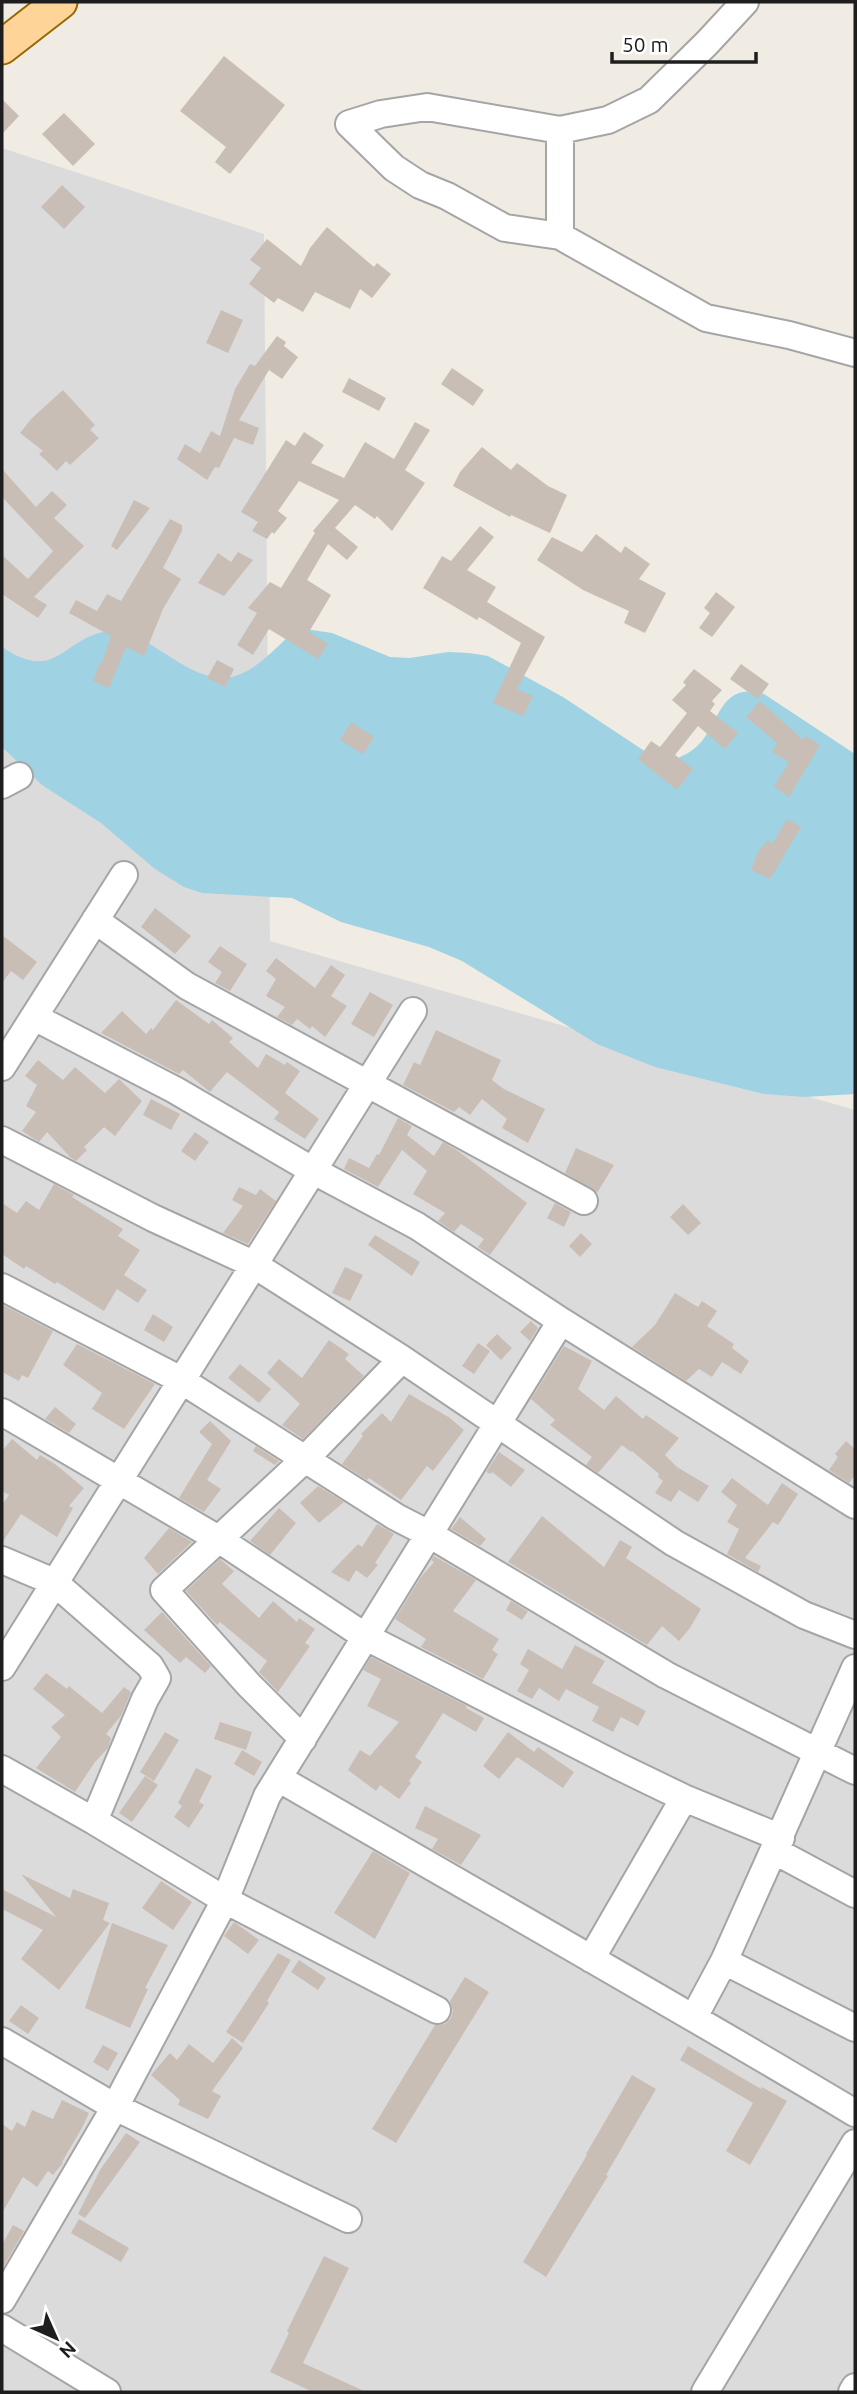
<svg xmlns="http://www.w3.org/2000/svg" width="857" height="2394" font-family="Ubuntu,sans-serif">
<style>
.residential{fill:#dcdbdb}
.water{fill:#9fd2e2}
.building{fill:#c8beb6}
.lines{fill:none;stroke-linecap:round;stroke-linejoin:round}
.minor-casing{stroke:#a5a5a5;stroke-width:30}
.major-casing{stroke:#986700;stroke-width:37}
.minor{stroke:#fff;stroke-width:26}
.major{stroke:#ffd499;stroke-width:33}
</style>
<rect width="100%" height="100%" fill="#f0ece3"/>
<!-- residential -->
<path class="residential" d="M2,148L264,234L270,941L855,1110V2392H2Z"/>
<!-- water -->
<path class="water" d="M299,628L332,633L390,657L410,658L448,652L469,653L488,656L563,697L652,756L670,762C682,756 693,752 702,741C721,716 723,682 764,694L855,754V1094L805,1097L764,1094L655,1067L597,1044L462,961L429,947L341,922L292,898L202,893L184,887L155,869L101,823L42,785L2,747V647C58,685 62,636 110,631C146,628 183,679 224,678C254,677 277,644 299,628Z"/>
<!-- building -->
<path class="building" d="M224,56L285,105L230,174L215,162L226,147L180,111Z
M2,99L19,116L2,134Z
M64,113L95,144L73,166L42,134Z
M62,185L85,207L64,229L41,207Z
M327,227L374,267L377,263L391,274L372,298L360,289L350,309L315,292L303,312L278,298L274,303L249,284L261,268L250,260L267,239L301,266L310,248Z
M221,310L243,320L228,353L206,343Z
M277,336L286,342L284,346L298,357L282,379L269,370L239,420L259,428L253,445L234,438L219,468L215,467L207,480L177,459L185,444L200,453L211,431L220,436L235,389L250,364L255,366Z
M452,368L484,390L473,406L441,384Z
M349,378L386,398L379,411L342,392Z
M63,390L95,425L90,430L99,438L70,465L66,461L57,471L39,454L43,451L20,433L32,418Z
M415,422L430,430L405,470L425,483L392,531L377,516L375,519L355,505L335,528L358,547L347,560L328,544L307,580L331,595L309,632L328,644L318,659L269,629L253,655L237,645L257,613L248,608L270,582L281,588L315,533L313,531L339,500L299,481L278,511L287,518L274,534L272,532L267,539L252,531L258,522L241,512L286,440L295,446L304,432L324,445L311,463L344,478L365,442L394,459Z
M482,447L511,470L517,463L548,486L567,495L550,533L511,515L510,517L453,486L460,472Z
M2,469L36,507L52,491L67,505L54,518L84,546L34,597L47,605L38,618L2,594V555L28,579L53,551L2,497Z
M134,500L150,508L117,550L111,546Z
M170,519L182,525V531L163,568L181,579L163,609L144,656L126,647L109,688L93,681L100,662L102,663L111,636L69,613L76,600L97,611L107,594L121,601Z
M480,526L494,537L467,570L496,587L487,602L545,637L517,689L533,696L523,716L493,703L521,643L479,617L477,620L423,588L442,556L451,561Z
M596,534L621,553L625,546L650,564L639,579L666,593L645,633L624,623L629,611L583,590L537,560L552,537L582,552Z
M238,552L253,560L224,596L198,583L218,553L231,562Z
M716,592L735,607L712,637L699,628L710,613L704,608Z
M217,660L234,669L225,687L207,678Z
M741,664L769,684L758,699L730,679Z
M694,669L722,690L712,701L715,704L710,711L738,733L725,749L698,726L675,755L693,769L677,790L638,759L651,741L660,747L687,713L672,700L686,685L683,682Z
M760,701L803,740L806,736L820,745L789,797L774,787L789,762L772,752L777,743L746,717Z
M351,722L374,737L363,754L340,740Z
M787,819L801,827L770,879L751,870L758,852L768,840L772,844Z
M155,908L191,936L175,954L141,927Z
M2,935L37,962L23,980L11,971L2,983Z
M220,946L247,964L230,991L215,983L222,972L208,962Z
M276,958L315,988L331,965L345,975L331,996L347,1006L325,1037L312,1026L310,1029L297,1019L292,1025L277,1017L285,1007L266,996L276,979L266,971Z
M370,992L393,1005L374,1037L351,1024Z
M176,1000L209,1024L212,1020L233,1038L229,1042L258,1068L266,1054L285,1065L287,1062L300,1071L285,1093L319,1119L305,1139L274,1119L279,1112L227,1072L210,1092L183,1070L179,1074L101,1033L122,1011L146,1034L151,1028L153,1030Z
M436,1030L501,1060L492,1080L504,1089L545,1109L528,1143L502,1128L507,1119L482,1099L470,1115L459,1107L454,1112L403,1085L414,1062L420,1065Z
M38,1060L63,1080L75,1067L105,1093L119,1079L142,1101L115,1136L104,1127L84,1147L87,1150L76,1161L70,1157L47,1132L39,1142L22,1131L36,1112L26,1106L37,1085L25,1076Z
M151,1099L180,1114L171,1130L143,1115Z
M398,1118L412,1126L407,1135L434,1156L443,1142L458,1151L527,1203L490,1255L478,1247L484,1239L461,1224L454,1232L438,1221L445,1213L413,1194L427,1171L402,1150L378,1187L344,1169L349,1158L369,1168L377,1154L379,1155Z
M195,1132L209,1142L195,1161L181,1151Z
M576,1148L614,1165L597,1193L565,1173Z
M54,1184L74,1195L72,1197L123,1229L118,1236L140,1250L124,1275L147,1290L138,1303L117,1289L104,1311L57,1282L55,1284L26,1266L24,1269L2,1254V1203L17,1213L26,1201L39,1210Z
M239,1187L256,1195L260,1189L276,1201L248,1244L223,1233L243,1206L232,1200Z
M555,1203L571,1212L564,1227L547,1218Z
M683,1204L701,1223L688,1235L670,1217Z
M581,1233L592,1244L580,1257L569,1246Z
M375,1235L420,1262L412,1276L368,1245Z
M345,1267L363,1275L350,1301L332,1293Z
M675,1293L698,1307L702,1301L717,1311L707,1326L734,1344L732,1348L749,1361L741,1374L722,1362L712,1377L699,1369L686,1381L632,1347L655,1325Z
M3,1305L53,1331L28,1378L22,1375L19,1381L2,1372Z
M153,1314L173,1327L164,1342L144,1330Z
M531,1321L538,1328L530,1341L520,1332Z
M497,1334L512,1348L501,1360L486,1345Z
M329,1340L349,1354L345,1359L364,1376L303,1439L282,1425L300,1404L267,1373L279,1359L302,1378Z
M478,1343L490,1351L474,1374L462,1366Z
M77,1344L155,1384L124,1429L92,1409L102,1393L63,1365Z
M564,1346L592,1361L578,1389L604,1410L616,1396L643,1419L646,1415L679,1438L665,1455L677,1467L709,1486L698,1502L679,1490L671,1502L655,1493L663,1481L658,1477L659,1474L632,1451L631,1452L622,1445L598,1473L586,1465L592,1457L550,1425L555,1420L531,1399Z
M240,1364L271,1389L259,1403L228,1378Z
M409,1394L450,1418L464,1430L433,1471L427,1466L401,1500L369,1478L367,1480L342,1464L363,1436L361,1434L382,1413L391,1422Z
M55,1407L76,1424L69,1433L45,1419Z
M210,1421L231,1441L207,1480L221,1489L204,1512L179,1498L212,1444L199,1432Z
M12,1439L37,1460L40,1455L55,1464L84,1488L69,1506L73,1508L57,1537L21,1514L2,1543V1505L9,1495L2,1491V1451Z
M846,1441L855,1449V1475L849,1483L829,1470L838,1457L835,1454Z
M256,1446L279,1461L275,1465L253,1451Z
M499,1452L525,1470L511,1487L492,1472L491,1474L486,1472Z
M732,1478L768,1505L782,1483L798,1494L778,1525L773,1522L745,1558L761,1566L758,1572L727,1554L739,1529L727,1522L737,1505L721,1492Z
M318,1486L344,1502L319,1523L300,1503Z
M279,1508L296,1523L270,1555L250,1541Z
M542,1516L604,1567L620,1540L632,1547L626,1558L701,1609L690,1628L679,1641L662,1626L647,1645L508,1562Z
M460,1517L486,1539L480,1546L451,1529Z
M377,1524L394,1534L375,1563L378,1565L367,1578L356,1570L349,1582L331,1572L358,1544L362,1547Z
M169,1528L192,1542L158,1574L144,1558Z
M434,1556L476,1580L453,1611L499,1639L492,1650L498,1654L483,1679L421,1647L426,1639L395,1619L421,1577L434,1562L431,1560Z
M220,1559L234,1571L222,1584L259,1618L273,1601L297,1622L299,1618L315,1629L305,1643L310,1646L278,1692L259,1672L267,1661L220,1622L217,1625L186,1591Z
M511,1601L528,1611L522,1620L506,1610Z
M162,1612L211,1666L205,1673L186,1657L180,1663L144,1630Z
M575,1645L605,1661L592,1683L646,1711L638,1726L621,1717L613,1732L592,1721L599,1707L566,1689L559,1701L539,1688L532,1699L517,1691L529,1670L520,1664L528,1649L562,1669Z
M371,1657L467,1706L466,1708L484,1718L476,1732L443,1713L415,1757L422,1762L409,1781L411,1783L399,1799L380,1785L376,1791L348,1770L360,1750L370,1756L399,1722L367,1706L381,1679L363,1670Z
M46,1673L67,1689L69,1686L102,1713L124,1687L131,1692L121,1716L106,1734L111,1738L108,1748L95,1762L75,1792L36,1768L61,1737L51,1727L65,1715L33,1689Z
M220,1722L252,1732L246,1750L214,1739Z
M165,1732L179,1740L154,1781L140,1772Z
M508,1732L534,1752L538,1747L574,1772L563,1788L517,1757L499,1779L483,1766Z
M242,1750L262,1762L254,1776L234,1764Z
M196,1768L212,1776L199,1802L204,1805L189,1828L174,1817L182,1806L178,1803Z
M145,1776L158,1785L132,1822L119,1813Z
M425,1806L481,1835L461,1865L432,1849L438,1839L415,1828Z
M373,1851L410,1873L375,1939L334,1913Z
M21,1874L70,1898L73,1889L109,1903L103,1920L110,1923L59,1990L21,1959L43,1930L2,1909V1889L56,1917Z
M161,1881L192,1902L173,1930L142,1908Z
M234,1922L259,1940L248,1954L224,1936Z
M112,1923L168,1945L145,1988L148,1989L130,2028L85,2008Z
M278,1953L291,1960L267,2001L269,2003L243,2043L226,2032Z
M299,1960L326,1978L318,1990L291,1972Z
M465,1977L489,1992L396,2143L372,2129L435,2025L445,2024L451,2018L453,2010L450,2001Z
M21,2005L39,2018L28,2034L9,2021Z
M232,2038L243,2048L212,2091L221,2096L208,2119L178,2105L180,2100L151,2075L170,2053L177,2060L189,2044L213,2063Z
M103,2045L118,2053L108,2071L93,2062Z
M688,2046L761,2089L762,2087L787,2101L750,2165L726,2151L753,2103L680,2060Z
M632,2075L656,2089L606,2175L608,2176L546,2277L523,2262L587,2155L586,2154Z
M62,2100L89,2113L82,2128L62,2162L63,2163L53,2175L48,2171L37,2187L23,2177L2,2213V2124L12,2131L17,2122L25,2127L32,2110L53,2119Z
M126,2133L140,2142L85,2218L78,2214L100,2170Z
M79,2219L129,2248L121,2262L71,2233Z
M13,2225L24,2231L2,2269V2245Z
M324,2256L349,2268L303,2363L366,2392H313L270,2372L289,2333L287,2331Z"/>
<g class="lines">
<!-- minor casing -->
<g class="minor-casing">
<path id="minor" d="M745,2L707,43L649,100L608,120L560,130L427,107L381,114L349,124L394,168L420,185L447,196L505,228L560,236L706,318L789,335L855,353
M560,130V236
M2,785L19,776
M95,920L187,986L584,1201
M34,1017L175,1090L312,1170L417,1226L561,1321L855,1505
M2,1067L124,875
M2,1140L153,1218L253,1264L402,1359L674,1543L804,1615L855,1635
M2,1287L181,1380L396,1517L429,1534L666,1675L855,1771
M2,1412L220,1540L366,1637L618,1766L684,1798L781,1838
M2,1560L54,1582L150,1666L157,1678L145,1699L94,1821
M2,1667L413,1011
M303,1739L249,1685L164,1590L305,1459L402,1359
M2,1769L94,1821L225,1900L437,2010
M278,1778C471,1890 664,1999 855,2113
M775,1851L855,1894
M591,1959L684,1798
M724,1961L855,2028
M694,2017L724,1961L855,1668
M2,2041L115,2107L348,2219
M2,2300L115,2107L225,1900L267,1796L561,1321
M2,2328L107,2392
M705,2392L855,2143
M852,2392L855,2387"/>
</g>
<!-- major casing -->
<g class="major-casing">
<path id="major" d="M2,47L60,2"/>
</g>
<!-- minor -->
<use href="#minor" class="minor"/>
<!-- major -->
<use href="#major" class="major"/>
</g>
<!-- border -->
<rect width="857" height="2394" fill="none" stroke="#1e1e1e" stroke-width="7"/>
<!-- north arrow -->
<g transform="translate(56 2338) rotate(135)" stroke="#ffffff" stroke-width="5" paint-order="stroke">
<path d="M0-5L12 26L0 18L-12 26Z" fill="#1e1e1e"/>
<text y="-10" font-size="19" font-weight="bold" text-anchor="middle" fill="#1e1e1e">N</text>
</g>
<!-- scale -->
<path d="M612 52v10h144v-10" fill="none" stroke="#1e1e1e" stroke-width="3.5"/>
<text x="622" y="52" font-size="21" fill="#1e1e1e" stroke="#ffffff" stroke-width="5" paint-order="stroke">50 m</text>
</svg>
